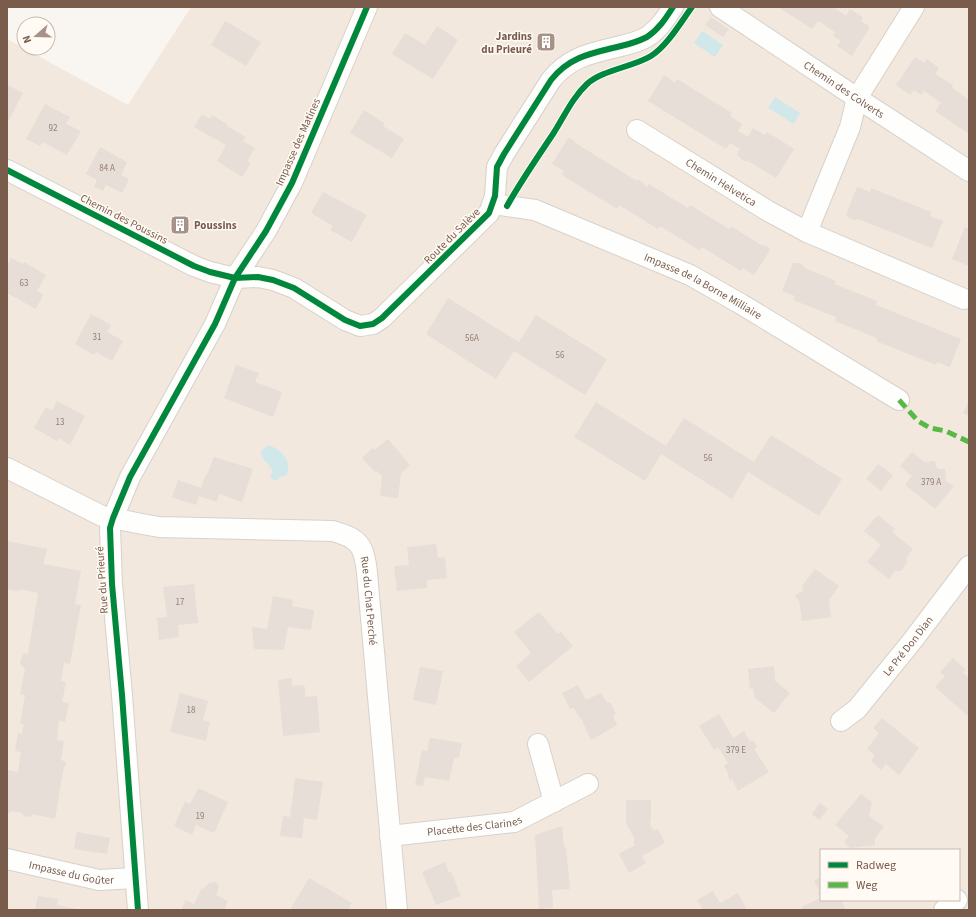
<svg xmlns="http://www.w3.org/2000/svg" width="976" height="917" font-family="'Source Sans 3',sans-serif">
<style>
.residential{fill:#f2e8de;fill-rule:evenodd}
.water{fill:#d0e8ea}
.building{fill:#e6ded7}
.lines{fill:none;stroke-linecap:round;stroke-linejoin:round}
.street-casing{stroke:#d7d1cb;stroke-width:22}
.street{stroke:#fefefd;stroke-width:20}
.quiet{stroke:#58b947;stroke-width:5;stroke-dasharray:10 5;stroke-linecap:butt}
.cycleway-casing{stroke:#fffaf3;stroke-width:8}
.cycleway{stroke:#00873e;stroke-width:6}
.labels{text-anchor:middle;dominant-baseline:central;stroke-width:3;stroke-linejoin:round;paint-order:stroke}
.number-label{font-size:9px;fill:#977e72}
.poi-label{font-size:11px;font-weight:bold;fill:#7a5c4d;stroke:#fffaf3;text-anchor:end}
.street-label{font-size:11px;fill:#7a5c4d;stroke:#fffaf3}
</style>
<rect width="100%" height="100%" fill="#f9f5f0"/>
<!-- residential -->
<path class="residential" d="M191,7H969V910H7V39L128,105ZM821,850H959V900H821Z"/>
<!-- water -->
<path class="water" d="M702,31L723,45L715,57L694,43Z
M775,97L800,113L794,124L768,108Z
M267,446C280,446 294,463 286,475L280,477L276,481L271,478V474L273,472C270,463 261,461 261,451Z"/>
<!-- building -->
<path class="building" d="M778,7H833L846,16L850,9L863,17L861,21L870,27L852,56L837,46L841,41L833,36L835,32L818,21L812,29Z
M711,17L729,29L723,37L705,25Z
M225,21L261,42L246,66L211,45Z
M437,26L458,40L433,79L392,54L405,33L425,45Z
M548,35L553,40L545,49L540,44Z
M915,57L924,63L927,59L939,68L935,74L953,85L952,88L969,100V134L935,111L941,103L924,91L922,95L914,90L910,95L896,85Z
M664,75L675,83L677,79L732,113L730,116L742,124L738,131L748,137L753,128L765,135L767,132L794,149L776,178L748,161H744L740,158L737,154L740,149L730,143L726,149L648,101Z
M7,85L23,93L7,124Z
M45,104L70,117L66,124L81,131L67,155L43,142L40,146L26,139Z
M364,110L384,123L383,126L404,139L392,158L350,133Z
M202,114L210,119L212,115L228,125L227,126L246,137L243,141L255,148L247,161L251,163L242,177L217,161L226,145L194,127Z
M568,138L572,139L577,144L635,180H639L644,183L646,187L649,184L688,208L690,205L729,229L731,226L761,245L767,246L770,250L754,275L743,268L741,271L702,247L699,250L660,226L658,229L619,205L617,209L562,175L564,171L552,164Z
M100,147L127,162L121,175L129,179L122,193L106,185L103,191L94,187L97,180L86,174Z
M857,187L870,192L871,188L931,212L930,216L943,221L932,248L858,219L854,220L849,218L846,215Z
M323,192L367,215L352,242L330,230L333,226L311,213Z
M178,216L189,222L182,234L172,228Z
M965,227L969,229V266L952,259Z
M11,258L23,264L24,262L46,275L37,291L43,295L36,309L7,293V265Z
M793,263H798L803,265L805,268L836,281L834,284L877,301L876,305L961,339L950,367L937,362L936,365L876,341L877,338L835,321L836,317L793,300L795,296L782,291Z
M448,298L519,342L536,315L607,359L585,395L514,351L496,379L426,334Z
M91,314L111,325L107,332L123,341L112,361L96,352L94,355L75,344Z
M236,365L259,373L255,382L282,392L273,417L224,398Z
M57,401L85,416L70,445L59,438L57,441L34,428L46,407L52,411Z
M969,401V416L963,413Z
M596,402L666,446L684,418L754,462L771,435L842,479L819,516L748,472L732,499L661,454L645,481L574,437Z
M388,439L410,465L401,473L398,498L380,496L382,476L377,471L375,472L362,458L373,448L375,450Z
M912,452L924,462L935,461L936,467L939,469H945L946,481L954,486L935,509L905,485L912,476L900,466Z
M214,457L253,469L242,502L219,494L217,502L199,496L196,505L172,497L178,480L201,488L206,474L207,475Z
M878,464L893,475L881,491L866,479Z
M878,515L895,529L892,532L913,549L907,557V563L901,571H895L889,579L867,562L881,545L864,531Z
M7,541L47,549L43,564L81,571L75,604L81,605L76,631L70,664L64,663L61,681L66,682L62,702L69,703L65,722L59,721L57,740L64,741L61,760L66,762V766H64L55,819L32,814L31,817L24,816L22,813L11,811V813L7,812V770L18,772L21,752L15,751L18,733L22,734L24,724H20L25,695L20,694L25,669L20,663L23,653L28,654L38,593L20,589L19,591L10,590L7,588Z
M436,544L438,558L445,557L447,578L427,580V588L397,591L394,566L409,565L407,547Z
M815,569L839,586L829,600L831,617L802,621L799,600L795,597L798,593L803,592L802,586Z
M194,584L198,623L178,625L179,637L159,640L157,618L167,617L163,587Z
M273,596L293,600L292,606L314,610L311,630L288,627L284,650L254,649L252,627L267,629Z
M539,612L558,634L561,632L573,646L529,682L516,666L531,653L514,632Z
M953,658L966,670L963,673L969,678V717L935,687L945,676L940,672Z
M774,666L775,681L790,693L774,713L754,697L753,688L750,689L748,669Z
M420,667L443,671L436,705L413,700Z
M292,678V686L302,685L305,687V697L317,696L320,732L283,736L278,680Z
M578,685L586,700L601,693L607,703L610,702L616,714L613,716L617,725L591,740L581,718L580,719L574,708L570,709L562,693Z
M180,693L208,701L203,720L210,722L206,741L170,732Z
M719,714L733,738L744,731L750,742L753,740L757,747L754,749L769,772L738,791L732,779L730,781L728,776L729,775L724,766L728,763L718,747L714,750L699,726Z
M882,718L919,748L899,775L886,764L881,770L871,761L875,756L867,749L879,733L873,728Z
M430,738L462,743L459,758H454L449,781L425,777L423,786L415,785L422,750L427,751Z
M295,778L323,782L317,820L304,818L302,838L280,836L283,816L290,817Z
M198,788L228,802L214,833L196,825L192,835L174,826L185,802L190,804Z
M861,794L872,802L869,816L884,827L875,838V845L850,848L844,842L849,836L835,825Z
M626,800H651V823H649L654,831L658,829L665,843L642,856L646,863L629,873L619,854L635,845L633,841L635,840L626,823Z
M820,803L828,809L819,820L812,814Z
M562,826L564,847H566L570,889L552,890L553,908L539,909L535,835Z
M77,832L110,838L107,854L74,849Z
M445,862L449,872H451L461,896L436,905L422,872Z
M821,877V900H841L846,910H803L801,907L821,898L818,893L820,892L814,881Z
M309,878L352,903L348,910H295L291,908Z
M214,882L217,883L219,887L216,895L228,901L224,910H181L186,900L194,904L202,888L204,889L209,883Z
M713,891L720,903L738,893L747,910H703L697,900Z
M38,896L58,899L57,905L81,910H35Z"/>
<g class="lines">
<!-- street casing -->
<g class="street-casing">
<g id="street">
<path id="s1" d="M720,7L857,98L969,171"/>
<path id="s2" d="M637,130L768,211L807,232L964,299"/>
<path d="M7,170L194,266L210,272L235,278L258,277L273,280L294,288L345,320L360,326L373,324L382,318L489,213L495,196L497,167L504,154L551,80C570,56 593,53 621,46C630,44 639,41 647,37C659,29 666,18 673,7"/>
<path id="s3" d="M493,204L535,210L690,275L741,304L899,400"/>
<path d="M807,232L850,127L857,98L914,7"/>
<path id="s4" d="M7,468L102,516L137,523L159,527L333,531C360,539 364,545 367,573L397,910"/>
<path id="s5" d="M841,721L857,709L913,640L969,566"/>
<path d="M538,744L554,802"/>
<path id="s6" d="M390,836L514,822L588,784"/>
<path id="s7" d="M7,859L99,880L135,878"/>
<path d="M138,910L122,695L112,584L110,528L113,518L130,477L215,324L235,278L266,231L292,183L367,7"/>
<path d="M944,910L957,900"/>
</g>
</g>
<!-- street -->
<use href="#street" class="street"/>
<!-- quiet -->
<path class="quiet" d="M899,400L918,421L930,428L946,431L969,442"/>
<!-- cycleway casing -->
<g class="cycleway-casing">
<path id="cycleway" d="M7,170L194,266L210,272L235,278L258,277L273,280L294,288L345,320L360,326L373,324L382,318L489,213L495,196L497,167L504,154L551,80C570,56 593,53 621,46C630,44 639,41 647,37C659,29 666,18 673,7
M507,206C521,181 537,158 553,134C564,117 572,98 587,84C602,70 633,67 651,56C667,46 681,22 692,7
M138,910L122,695L112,584L110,528L113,518L130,477L215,324L235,278L266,231L292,183L367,7"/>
</g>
<!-- cycleway -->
<use href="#cycleway" class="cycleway"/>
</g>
<!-- icons -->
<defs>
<g id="building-square" transform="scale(1)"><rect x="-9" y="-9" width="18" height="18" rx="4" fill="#a69286" stroke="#fffaf3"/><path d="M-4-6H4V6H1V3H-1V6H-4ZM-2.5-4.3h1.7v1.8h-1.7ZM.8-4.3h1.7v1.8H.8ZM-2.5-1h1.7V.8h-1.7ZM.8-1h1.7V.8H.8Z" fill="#fff"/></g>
</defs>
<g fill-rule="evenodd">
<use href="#building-square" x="546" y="42"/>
<use href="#building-square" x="180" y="225"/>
</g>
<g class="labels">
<!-- number labels -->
<g class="number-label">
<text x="53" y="128">92</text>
<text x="107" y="168">84 A</text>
<text x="24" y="283">63</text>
<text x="97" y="337">31</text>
<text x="472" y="338">56A</text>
<text x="560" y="355">56</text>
<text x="60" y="422">13</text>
<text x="708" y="458">56</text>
<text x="931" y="482">379 A</text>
<text x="180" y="602">17</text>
<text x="191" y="710">18</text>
<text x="736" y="750">379 E</text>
<text x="200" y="816">19</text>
</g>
<!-- poi labels -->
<g class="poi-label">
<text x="532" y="36">Jardins<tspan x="532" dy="13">du Prieuré</tspan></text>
<text x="194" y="225" text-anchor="start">Poussins</text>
</g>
<!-- street labels -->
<g class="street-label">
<text stroke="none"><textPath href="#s1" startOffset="149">Chemin des Colverts</textPath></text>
<text transform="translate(298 142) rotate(-66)">Impasse des Matines</text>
<text stroke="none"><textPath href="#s2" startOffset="99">Chemin Helvetica</textPath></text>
<text transform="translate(124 219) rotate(27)">Chemin des Poussins</text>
<text transform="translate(452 236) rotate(-45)">Route du Salève</text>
<text stroke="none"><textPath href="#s3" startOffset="227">Impasse de la Borne Milliaire</textPath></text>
<text transform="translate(102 580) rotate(-94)">Rue du Prieuré</text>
<text stroke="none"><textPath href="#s4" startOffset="426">Rue du Chat Perché</textPath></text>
<text stroke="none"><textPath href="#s5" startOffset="101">Le Pré Don Dian</textPath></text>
<text stroke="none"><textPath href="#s6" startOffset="85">Placette des Clarines</textPath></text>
<text stroke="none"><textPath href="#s7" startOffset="66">Impasse du Goûter</textPath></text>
</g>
</g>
<!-- border -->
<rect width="976" height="917" fill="none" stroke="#7a5c4d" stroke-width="16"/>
<!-- legend -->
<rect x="820" y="849" width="140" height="52" fill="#fffaf3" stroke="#cabbb1"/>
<rect x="828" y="862" width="20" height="6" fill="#00873e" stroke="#cabbb1"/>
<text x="856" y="869" font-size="12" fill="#7a5c4d">Radweg</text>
<rect x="828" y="882" width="20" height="6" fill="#58b947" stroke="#cabbb1"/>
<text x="856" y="889" font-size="12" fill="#7a5c4d">Weg</text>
<!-- north arrow -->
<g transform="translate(36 36) rotate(250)"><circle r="19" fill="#fffaf3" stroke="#cabbb1"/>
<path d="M0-3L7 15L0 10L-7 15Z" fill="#a69286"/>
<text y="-6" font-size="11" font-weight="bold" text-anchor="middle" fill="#7a5c4d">N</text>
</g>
</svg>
